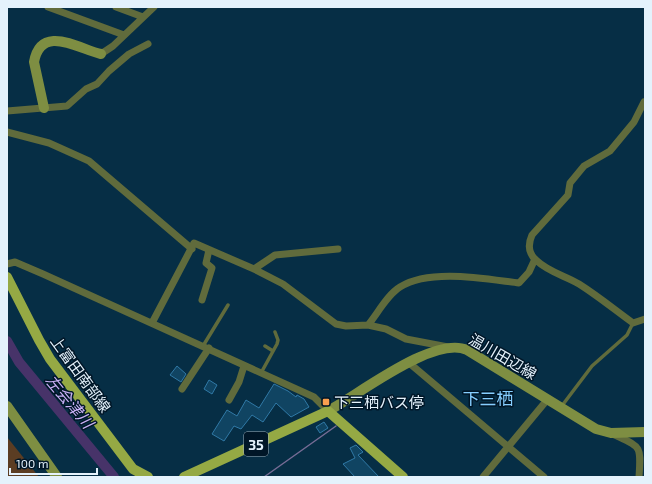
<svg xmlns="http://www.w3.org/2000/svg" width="652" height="484" font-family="'Exo 2','Noto Sans JP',sans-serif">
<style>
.green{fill:#5b3d23}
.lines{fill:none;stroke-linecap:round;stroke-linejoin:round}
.stream{stroke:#766c95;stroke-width:1.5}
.river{stroke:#473369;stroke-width:10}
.building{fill:#104462;stroke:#3079a6}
.lane{stroke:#606b3c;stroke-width:3.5}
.street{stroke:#606b3c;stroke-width:7}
.secondary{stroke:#7e8e42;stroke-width:10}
.primary{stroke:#95a944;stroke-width:10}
.poi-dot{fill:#fa9f4f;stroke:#001627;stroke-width:1.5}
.labels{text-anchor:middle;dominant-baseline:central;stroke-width:3;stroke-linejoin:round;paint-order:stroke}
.shield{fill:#001627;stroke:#a0b0bc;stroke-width:1}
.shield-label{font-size:14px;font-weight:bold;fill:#e4f2fc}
.street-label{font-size:15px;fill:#e4f2fc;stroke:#001627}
.poi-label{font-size:15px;fill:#e4f2fc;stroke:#001627;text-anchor:start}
.water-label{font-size:16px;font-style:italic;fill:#c8b1f6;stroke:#001627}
.quarter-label{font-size:17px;fill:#86ceff;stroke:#001627}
</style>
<rect width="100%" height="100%" fill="#062e45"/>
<!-- green -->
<path class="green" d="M7,437L39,477H7Z"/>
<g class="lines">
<!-- stream -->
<path class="stream" d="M264,477L336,426"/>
<!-- river -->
<path class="river" d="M7,341L19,362L114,477"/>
</g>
<!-- building -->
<path class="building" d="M177,366L186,374L181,382L170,375Z
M209,380L217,385L212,394L204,389Z
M274,384L288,391L296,397L297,395L304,399L309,407L291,417L276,403L263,422L252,415L241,429L234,426L224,441L212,434L227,410L237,416L246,400L259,408Z
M324,422L328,428L320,433L316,427Z
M356,445L363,452L358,455L379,477H355L343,464L355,458L350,448Z"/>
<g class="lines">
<!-- lane -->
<path class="lane" d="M203,346L228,305
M265,346L273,351
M261,373L277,344L278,340L275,332
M561,407L592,366L627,335L633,323"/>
<!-- street -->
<path class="street" d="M48,7L124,35
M116,7L143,17
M101,54L113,46L154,7
M644,102L634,122L610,151L584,166L570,183L568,195L532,235C528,244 528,253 536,260C548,272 566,276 579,284C598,296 615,310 633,323L645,319
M7,111L67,106L86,89L97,84L109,71L129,54L148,44
M7,132L49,143L89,161L192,249
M7,264L15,262L43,274L314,397L328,411
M254,269L275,255L338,249
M202,300L212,268L206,263L209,250
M152,323L194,243L254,269L283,284L336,324L346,326L368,325L386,329L406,339L448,347
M368,325C378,313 387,295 400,287C430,268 486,279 519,283L529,272L535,259
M408,362L544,477
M182,389L209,348
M229,400L239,382L244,366
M613,434C642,448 641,445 639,477
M483,477L547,400"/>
<!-- secondary -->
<path class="secondary" d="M44,108L34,62C41,23 79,49 101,54
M7,406L57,477
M328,411C358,395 434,335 467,350L596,429L611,433L645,432"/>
<!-- primary -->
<path class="primary" d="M7,277L39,340L50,359L133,469L148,477
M184,477L328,411L403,477"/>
</g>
<!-- markers -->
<rect class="poi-dot" x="322" y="398" width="8" height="8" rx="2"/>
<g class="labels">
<!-- shield labels -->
<rect class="shield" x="244" y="432" width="24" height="24" rx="3"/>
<g class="shield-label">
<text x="256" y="444">35</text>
</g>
<!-- street labels -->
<g class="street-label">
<text transform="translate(503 356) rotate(30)">温川田辺線</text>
<text transform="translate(81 374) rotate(54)">上富田南部線</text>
</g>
<!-- poi labels -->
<g class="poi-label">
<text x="334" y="402">下三栖バス停</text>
</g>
<!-- water labels -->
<g class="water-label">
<text transform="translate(70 401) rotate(50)">左会津川</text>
</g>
<!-- quarter labels -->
<g class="quarter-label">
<text x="488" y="398">下三栖</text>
</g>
</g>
<!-- border -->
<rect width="652" height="484" fill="none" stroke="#e4f2fc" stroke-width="16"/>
<!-- scale -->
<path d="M10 468v6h87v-6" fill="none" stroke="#e4f2fc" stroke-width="2"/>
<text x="16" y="468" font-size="12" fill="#e4f2fc" stroke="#001627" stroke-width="3" paint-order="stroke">100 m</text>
</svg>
